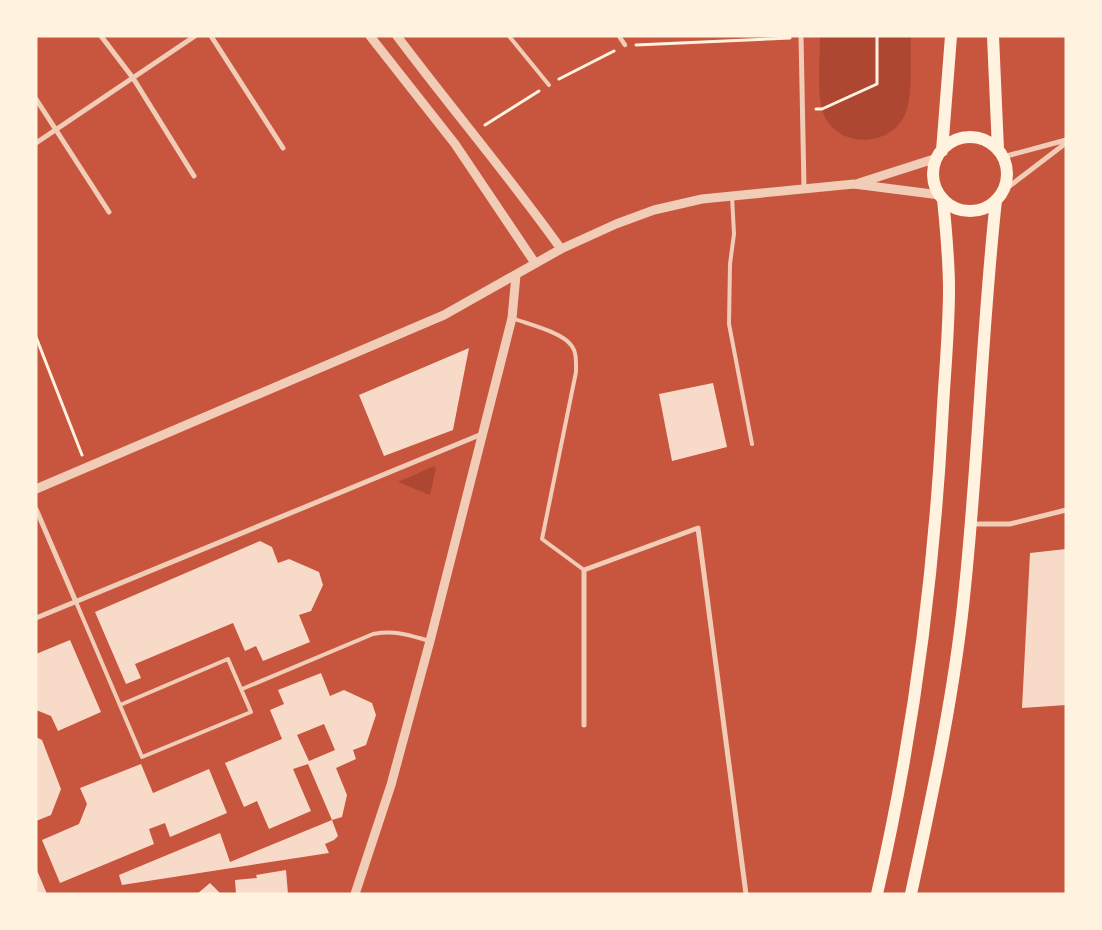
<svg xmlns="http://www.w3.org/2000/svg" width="1102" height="930" font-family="'Nunito Sans',sans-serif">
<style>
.green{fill:#ae4732}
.building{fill:#f7dbc8;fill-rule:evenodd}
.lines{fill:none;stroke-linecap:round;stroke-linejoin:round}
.path{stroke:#fff3e0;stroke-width:3}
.service{stroke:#f1ccb7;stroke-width:4}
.pedestrian{stroke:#f1ccb7;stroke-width:4.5}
.minor{stroke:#f1ccb7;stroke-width:5}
.tertiary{stroke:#f1ccb7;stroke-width:9}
.primary{stroke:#fff3e0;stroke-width:12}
</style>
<rect width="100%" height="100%" fill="#c8553d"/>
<!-- green -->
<path class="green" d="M820,36H911C910,57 913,93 906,112C892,150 832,149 822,109C817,90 820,57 820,36Z
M434,466L436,468L430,495L398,482Z"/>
<!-- building -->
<path class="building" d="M469,348L453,430L384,456L359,395Z
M713,383L727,447L672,461L659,394Z
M260,541L272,547L278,563L289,559L319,572L323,585L311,611L299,615L310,642L263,661L256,646L245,651L233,623L135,664L141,678L126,684L95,612Z
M1066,549V705L1022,708L1030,553Z
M70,640L101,712L58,731L51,716L36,710V654Z
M321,673L330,696L344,690L372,703L376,715L366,745L353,750L356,759L336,768L347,795L342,817L332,820L308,764L293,769L311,811L269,829L257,801L244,807L225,763L282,739L270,710L284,704L278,690ZM324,724L335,750L309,761L297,735Z
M36,737L42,740L61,789L51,815L36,821Z
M141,764L153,793L209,769L227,813L170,837L165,823L149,829L154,844L60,883L42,840L79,824L87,804L80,788Z
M332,820L338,836L334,840L325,844L329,853L122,885L119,875L220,833L230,862Z
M36,868L47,894H36Z
M286,870L288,894H236L235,880L257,878L256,875Z
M210,883L221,894H197Z"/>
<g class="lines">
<!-- path -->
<path class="path" d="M636,45L790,38
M559,79L614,51
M816,109H822L877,84V36
M485,125L539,91
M36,337L82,455"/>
<!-- service -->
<path class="service" d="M509,36L549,85
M732,196L734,234L730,264L729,324L752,444
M512,318C527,324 562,332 571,345C577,352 576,363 576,372L542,539L584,570
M76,602L142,757L251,712L228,659L120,705
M242,689L373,634C397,630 408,635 430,641"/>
<!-- pedestrian -->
<path class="pedestrian" d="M619,36L625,45"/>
<!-- minor -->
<path class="minor" d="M101,36L133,78L194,176
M211,36L283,148
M801,36L804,188
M36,99L109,212
M36,143L195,36
M1003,157L1066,140
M1003,191L1066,143
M36,509L76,602
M971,524H1010L1066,510
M36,618L482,434
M584,725V570L698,528L746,894"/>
<!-- tertiary -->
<path class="tertiary" d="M370,36L455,144L535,263
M397,36C451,108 509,176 561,249
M859,183L937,158
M36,489L444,315L561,249L616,224L654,210L702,199L854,184L940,195
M355,894L391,785L430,641L512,318L516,275"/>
<!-- primary -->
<path class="primary" d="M993,36L998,150
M933 174a37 37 0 1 1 74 0a37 37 0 1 1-74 0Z
M942,151L951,36
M877,894C913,739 933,583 942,425C944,380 949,334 949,289C949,259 946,229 943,199
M911,894C931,801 951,709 962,615C978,477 981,338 996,200"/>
</g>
<!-- border -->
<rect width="1102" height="930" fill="none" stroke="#fff3e0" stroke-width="75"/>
</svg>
